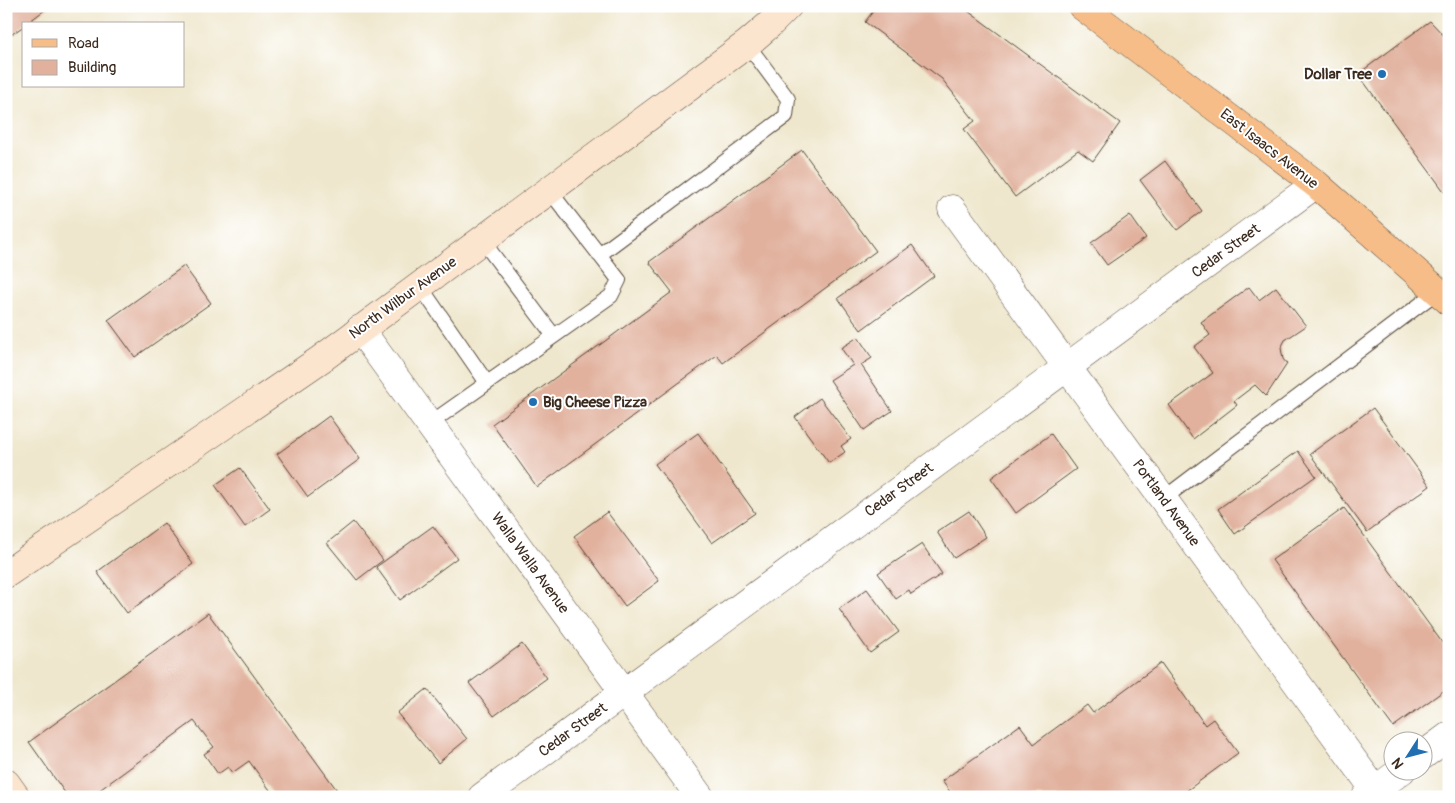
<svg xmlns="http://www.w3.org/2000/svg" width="1455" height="803" font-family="Pangolin,sans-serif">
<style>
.building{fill:#e1b19d}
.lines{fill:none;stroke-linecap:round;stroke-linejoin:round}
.lane-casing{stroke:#564638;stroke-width:16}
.street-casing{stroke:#564638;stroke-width:29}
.secondary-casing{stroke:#564638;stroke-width:29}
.primary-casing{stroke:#564638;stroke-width:29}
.lane{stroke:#fff;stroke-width:14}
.street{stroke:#fff;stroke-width:28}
.secondary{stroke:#fce5cf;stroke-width:28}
.primary{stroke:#f7bd88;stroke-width:28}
.poi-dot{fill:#1f6fb2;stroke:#fff;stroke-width:2}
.labels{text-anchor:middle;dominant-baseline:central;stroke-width:4;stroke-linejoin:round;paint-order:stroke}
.poi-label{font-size:15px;font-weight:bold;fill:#3b2a1e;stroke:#fff;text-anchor:end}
.street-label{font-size:15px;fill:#3b2a1e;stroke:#fff}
</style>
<rect width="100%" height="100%" fill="#fff"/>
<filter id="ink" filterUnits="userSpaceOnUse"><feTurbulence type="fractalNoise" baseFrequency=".02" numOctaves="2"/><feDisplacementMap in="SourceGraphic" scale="10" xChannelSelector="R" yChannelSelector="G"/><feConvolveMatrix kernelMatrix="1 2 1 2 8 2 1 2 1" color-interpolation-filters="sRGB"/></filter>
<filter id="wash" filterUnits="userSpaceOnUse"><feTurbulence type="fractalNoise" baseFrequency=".0096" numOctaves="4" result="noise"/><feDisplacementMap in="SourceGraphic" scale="20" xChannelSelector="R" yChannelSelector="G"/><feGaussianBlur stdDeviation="1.12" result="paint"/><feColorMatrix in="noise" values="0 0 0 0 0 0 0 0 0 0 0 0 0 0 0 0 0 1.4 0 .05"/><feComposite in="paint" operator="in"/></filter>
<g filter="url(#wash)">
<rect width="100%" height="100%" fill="#efe7cd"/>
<g id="blocks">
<!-- building -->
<path class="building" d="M6,6H50L26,24H24V26L6,38Z
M877,6H961L1120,123L1093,161L1078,150L1015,197L964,129L975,121L942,79L865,22Z
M1430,21L1449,41V198L1358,74Z
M802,150L876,251L723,363L717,355L537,487L492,424L672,292L649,262Z
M1165,161L1202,211L1177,230L1140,180Z
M1130,215L1146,238L1107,265L1091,243Z
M912,245L934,276L861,330L838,298Z
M184,266L211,303L135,357L108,320Z
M1249,287L1259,300L1276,287L1306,326L1285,340L1281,348L1283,359L1287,364L1266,396L1255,385L1234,401L1237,405L1193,439L1169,405L1213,373L1194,347L1210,335L1201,322Z
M858,337L872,358L861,365L892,411L864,430L830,380L853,365L841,348Z
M820,398L851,439L841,446L845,452L829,463L795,417Z
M1373,408L1430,486L1367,532L1310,454Z
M329,416L360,459L308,497L277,454Z
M698,433L755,513L712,543L655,464Z
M1051,434L1076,469L1016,513L991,478Z
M1298,451L1316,476L1235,534L1218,509Z
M240,468L270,509L245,527L215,485Z
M1344,508L1449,652V687L1393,727L1272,560Z
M969,511L986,537L954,558L937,532Z
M607,512L659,581L625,606L574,536Z
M353,522L383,560L357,580L327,543Z
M164,523L193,564L127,613L97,572Z
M433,526L457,558L400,600L376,567Z
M922,544L942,574L911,594L909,590L896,599L878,573Z
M867,589L899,632L870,653L839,609Z
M208,613L342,797H275L249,761L232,773L228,767L218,774L204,754L214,747L194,721L90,797H68L29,742Z
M522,644L547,678L494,716L469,683Z
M1161,663L1205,725L1213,719L1238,753L1178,797H954L942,781L1020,725L1034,744L1087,705L1093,713Z
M427,689L467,739L438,763L397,713Z"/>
</g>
</g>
<g filter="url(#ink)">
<use href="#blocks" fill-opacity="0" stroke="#564638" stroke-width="1"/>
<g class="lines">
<!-- lane casing -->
<g class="lane-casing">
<path id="lane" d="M482,240L554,336
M599,255L786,116L788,99L747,44
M420,286L487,383
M429,424L611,296L619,280L549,190
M1163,499L1438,291"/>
</g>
<!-- street casing -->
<g class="street-casing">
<path id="street" d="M952,209L1380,797
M360,329L700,797
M1422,756L1449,736
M482,797L1316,184
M1366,797L1402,770"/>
</g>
<!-- secondary casing -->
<g class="secondary-casing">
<path id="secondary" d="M6,574L321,359L747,44L769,25L788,6
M6,783L16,797"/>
</g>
<!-- primary casing -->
<g class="primary-casing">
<path id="primary" d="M1082,6L1316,184L1449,301"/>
</g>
<!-- lane -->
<use href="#lane" class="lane"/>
<!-- street -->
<use href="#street" class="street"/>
<!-- secondary -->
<use href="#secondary" class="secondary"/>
<!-- primary -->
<use href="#primary" class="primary"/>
</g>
</g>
<!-- markers -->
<g class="poi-dot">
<circle cx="1382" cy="74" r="5"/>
<circle cx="533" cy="402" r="5"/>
</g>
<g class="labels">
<!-- poi labels -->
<g class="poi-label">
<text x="1372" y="74">Dollar Tree</text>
<text x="543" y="402" text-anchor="start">Big Cheese Pizza</text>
</g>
<!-- street labels -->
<g class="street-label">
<text transform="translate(1269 149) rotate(38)">East Isaacs Avenue</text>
<text transform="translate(1226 251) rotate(-36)">Cedar Street</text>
<text transform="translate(403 298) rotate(-36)">North Wilbur Avenue</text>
<text transform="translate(899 490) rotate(-36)">Cedar Street</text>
<text transform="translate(1166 503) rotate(54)">Portland Avenue</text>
<text transform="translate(530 563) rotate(54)">Walla Walla Avenue</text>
<text transform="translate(573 730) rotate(-36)">Cedar Street</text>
</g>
</g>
<!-- margin -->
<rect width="1455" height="803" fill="none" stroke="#fff" stroke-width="25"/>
<!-- legend -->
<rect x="22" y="22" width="162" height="65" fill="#ffffff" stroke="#b1aaa5"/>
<rect x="32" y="39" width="25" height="8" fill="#f7bd88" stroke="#b1aaa5"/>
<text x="68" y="48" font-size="15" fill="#3b2a1e">Road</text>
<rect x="32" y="60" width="25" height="15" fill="#e1b19d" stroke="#b1aaa5"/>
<text x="68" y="72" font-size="15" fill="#3b2a1e">Building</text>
<!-- north arrow -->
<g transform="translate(1408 756) rotate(234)"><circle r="24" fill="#ffffff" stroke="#b1aaa5"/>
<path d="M0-4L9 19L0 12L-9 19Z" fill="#1f6fb2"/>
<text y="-8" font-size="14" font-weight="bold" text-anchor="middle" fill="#3b2a1e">N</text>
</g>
</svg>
